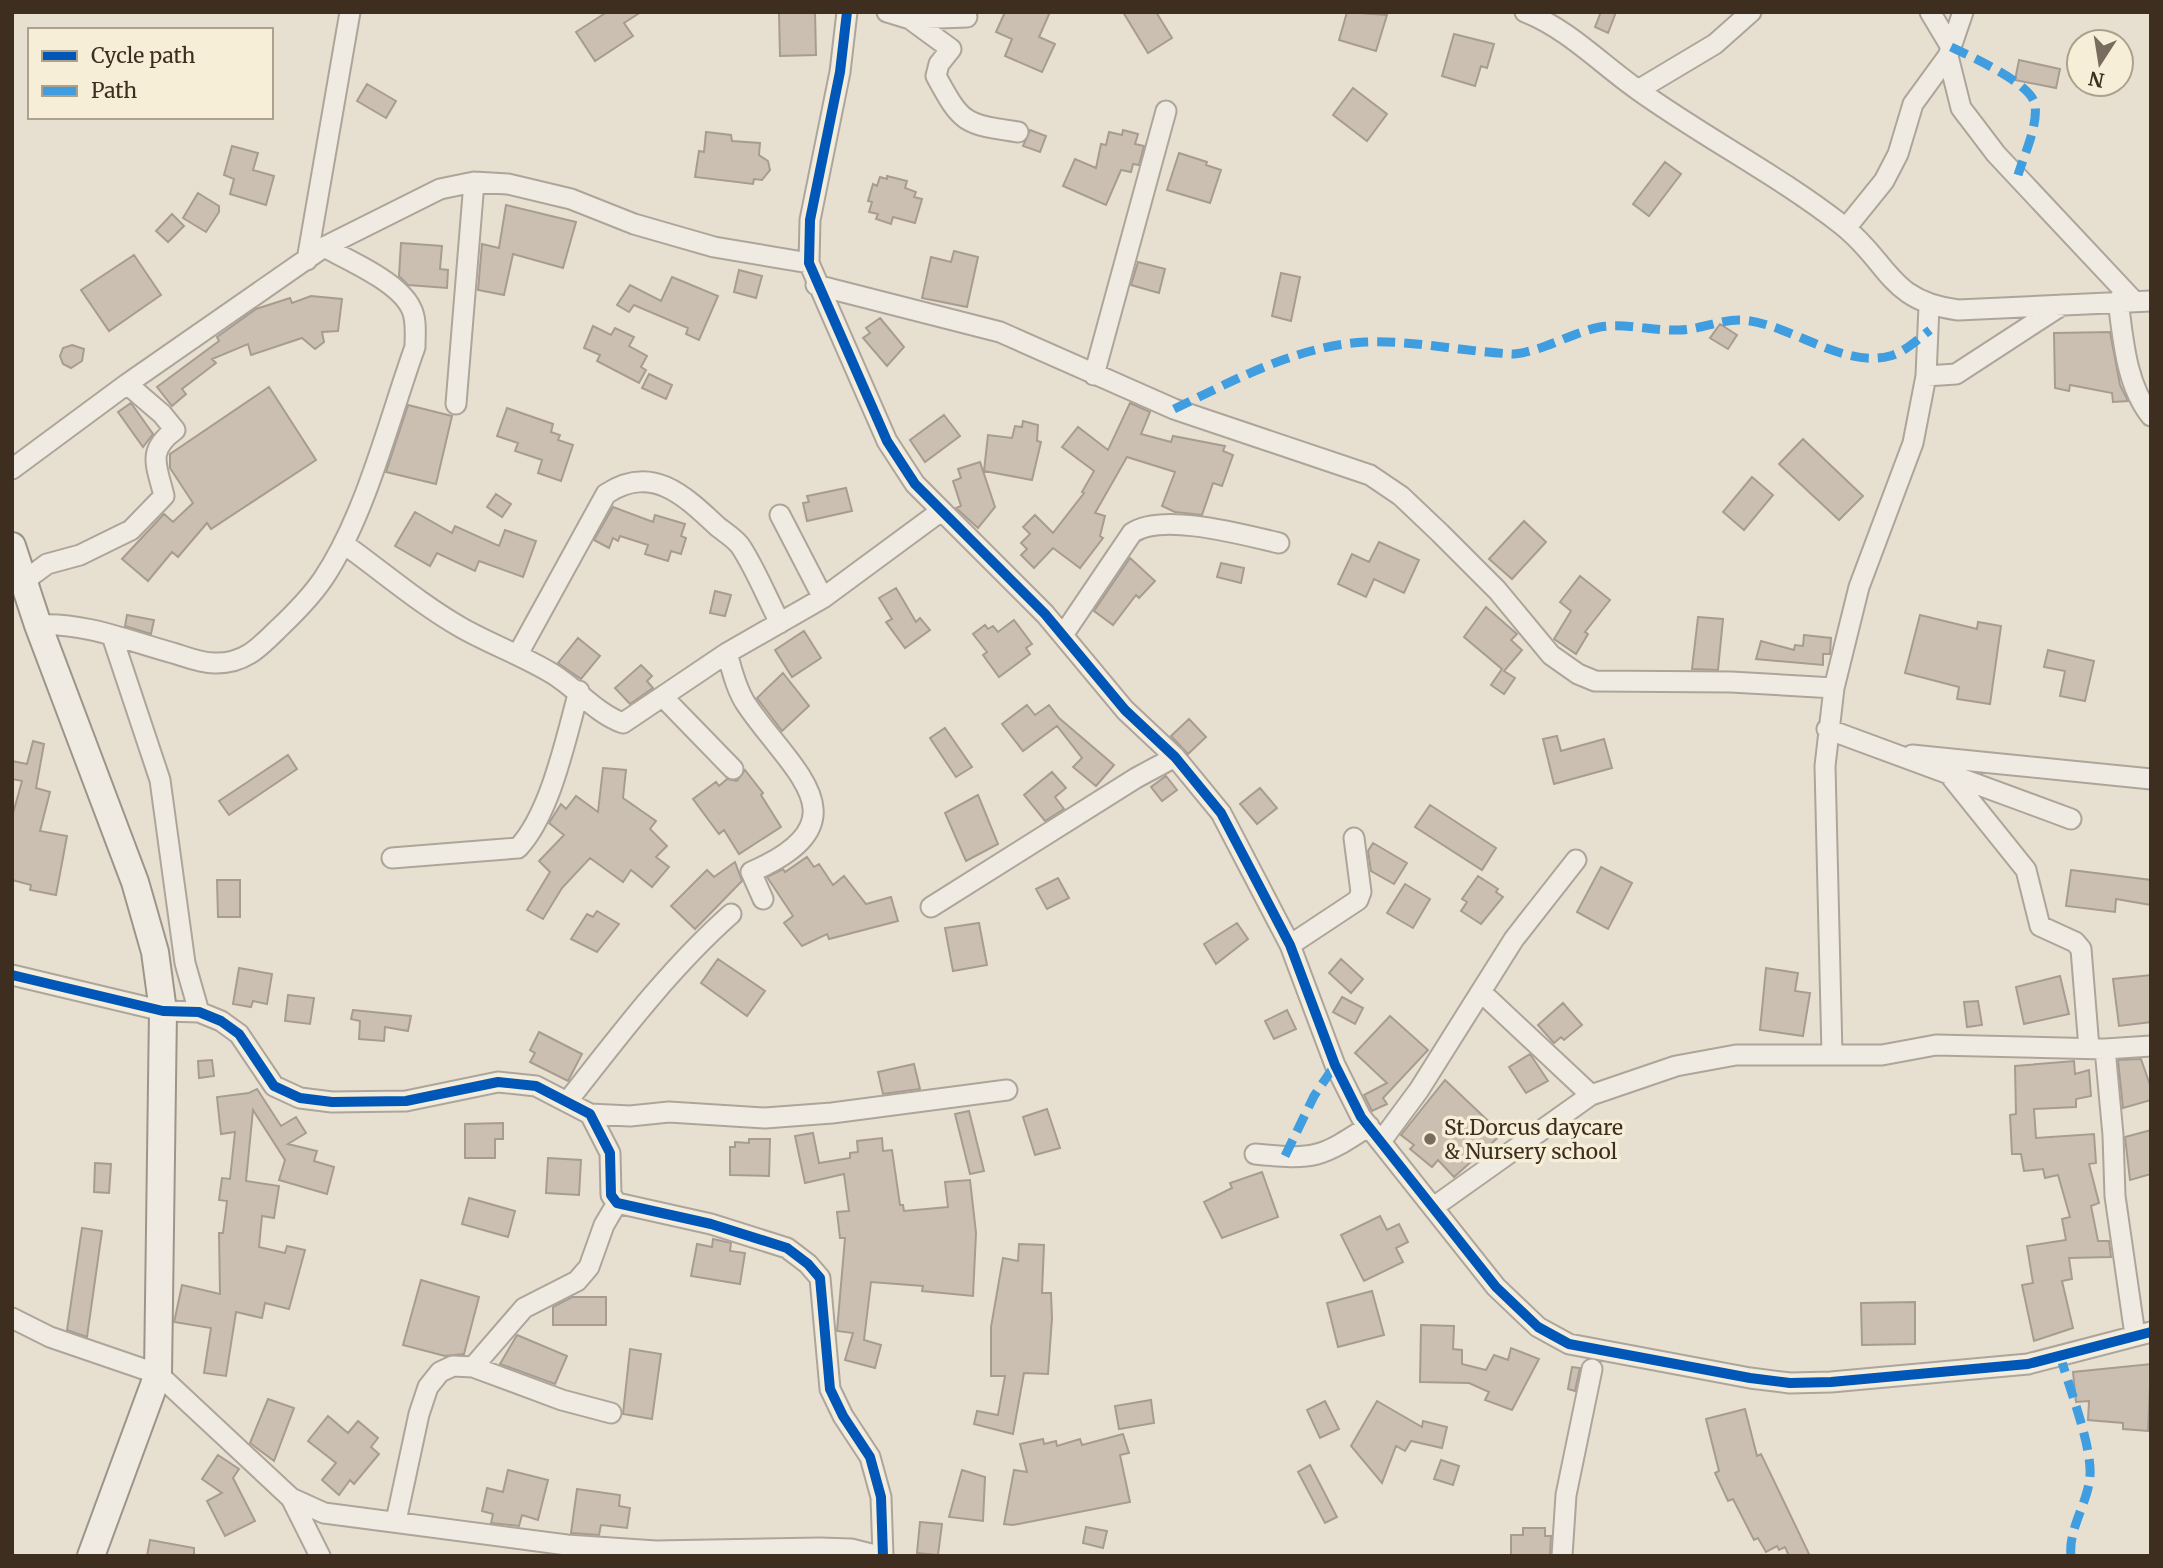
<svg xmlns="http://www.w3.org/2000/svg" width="2163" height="1568" font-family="Merriweather,serif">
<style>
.building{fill:#cbbfb2;stroke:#a89c90;stroke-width:2}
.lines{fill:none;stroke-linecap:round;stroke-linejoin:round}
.street-casing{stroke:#ada599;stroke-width:23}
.secondary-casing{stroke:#9c958a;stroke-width:30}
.street{stroke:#efebe3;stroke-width:19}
.secondary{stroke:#efebe3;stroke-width:26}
.quiet{stroke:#3f9de0;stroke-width:9;stroke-dasharray:18 9;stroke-linecap:butt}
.cycleway-casing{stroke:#f7eed8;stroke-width:15}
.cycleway{stroke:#0057b8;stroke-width:10}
.poi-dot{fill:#786c5e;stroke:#f7eed8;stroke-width:2.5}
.labels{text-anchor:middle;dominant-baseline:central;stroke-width:7;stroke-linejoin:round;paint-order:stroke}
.poi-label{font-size:21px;fill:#3d2e20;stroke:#f7eed8;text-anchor:start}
</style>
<rect width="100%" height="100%" fill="#e7e0d1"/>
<!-- building -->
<path class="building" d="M607,12H641L624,23L633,36L595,61L576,32Z
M815,12L816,55L780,56L779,13Z
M1005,12H1050L1039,37L1055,44L1042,72L1005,56L1012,39L996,32Z
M1123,12H1156L1172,38L1148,53Z
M1347,12L1387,15L1376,51L1339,40Z
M1601,12H1616L1608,33L1595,27Z
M1454,34L1494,44L1487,68L1481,66L1475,86L1442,76Z
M2019,60L2060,69L2056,88L2015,80Z
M367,84L396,101L386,118L357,101Z
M1353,88L1387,114L1367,141L1333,115Z
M1030,130L1046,136L1040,152L1023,146Z
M1123,130L1138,134L1135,144L1144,146L1139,165L1133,164L1131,172L1121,170L1106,205L1063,186L1075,159L1096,168L1101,144L1106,145L1109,132L1122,135Z
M706,132L731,135L732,141L760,143L759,155L768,161L770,170L762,180L754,179L753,184L695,177L699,151L704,152Z
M232,146L258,153L253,170L274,176L266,205L230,194L234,179L224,175Z
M1179,153L1207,162L1206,165L1221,170L1210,203L1167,190Z
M1665,162L1681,174L1649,216L1633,204Z
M887,176L907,181L905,188L916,192L914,197L922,199L915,223L893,217L891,224L876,219L878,214L869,212L872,202L868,201L873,184L877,186L880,177L887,179Z
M198,193L219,206V212L206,232L183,218Z
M506,205L576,222L563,268L513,254L504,295L478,290L482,244L499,248Z
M172,214L184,226L168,242L156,231Z
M401,243L442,246L440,269L448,270L447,288L408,285L399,276Z
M954,251L978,257L967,307L922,298L931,257L951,262Z
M134,255L161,295L109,331L81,290Z
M1138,262L1165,269L1159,293L1131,285Z
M739,270L762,276L756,298L734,292Z
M1281,273L1300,277L1291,321L1272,316Z
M672,277L718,296L699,340L686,334L688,328L634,305L629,312L617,305L630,285L661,301Z
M311,296L342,299L338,331L322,332L324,342L315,349L302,338L251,355L248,344L212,359L216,363L182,389L186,394L172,406L157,387L219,341L217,337L256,309L290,298L292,303Z
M880,318L904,347L887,366L863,338L870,333L866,328Z
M1720,324L1737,335L1728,349L1710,338Z
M593,326L611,335L615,328L634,337L629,346L647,356L641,367L646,370L639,383L597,361L600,355L584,348Z
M2110,332L2120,385L2128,401L2113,402L2112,393L2070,385L2069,391L2055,388L2054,333Z
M72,345L84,349L82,361L71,368L63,364L60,356L63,348Z
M649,374L672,385L666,399L642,388Z
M269,387L316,460L211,529L207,523L178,557L172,552L148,581L122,559L164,514L173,522L193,503L170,468V454Z
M131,403L153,434L143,447L118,412Z
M1130,403L1150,412L1141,434L1171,442L1173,436L1225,446L1223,451L1233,455L1222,486L1213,483L1202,515L1175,512L1162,506L1175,472L1127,457L1095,513L1105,516L1100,536L1103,538L1080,568L1053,548L1034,568L1021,555L1027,549L1021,543L1030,534L1023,527L1035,515L1053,533L1084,493L1082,492L1094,471L1062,447L1078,427L1108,450Z
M408,405L452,416L436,484L386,472Z
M507,408L553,424L551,432L560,435L558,440L573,445L561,481L538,473L542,460L515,451L518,443L497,436Z
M944,415L960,436L925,462L910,440Z
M1023,421L1038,425L1037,441L1041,442L1032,480L984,471L988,435L1012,438L1015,426L1022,427Z
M1803,439L1863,496L1839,520L1779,464Z
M980,462L995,507L978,528L956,508L961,506L953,481L961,478L958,469Z
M1752,477L1773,495L1744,530L1723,512Z
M846,488L852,511L807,521L803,503L809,502L807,496Z
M496,494L511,504L502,517L487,507Z
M613,507L653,522L655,515L685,524L681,536L686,538L681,554L671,551L668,561L645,554L648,545L620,536L618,541L613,538L609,548L594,540Z
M415,512L452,533L455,526L499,546L505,530L536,541L523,577L479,561L475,571L437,553L430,566L395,546Z
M1524,521L1546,542L1512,579L1489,559Z
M1379,542L1419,560L1404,593L1374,579L1366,597L1338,584L1352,554L1369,562Z
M1130,558L1155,581L1139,598L1136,595L1113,625L1094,611Z
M1221,563L1244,568L1241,583L1217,577Z
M1580,576L1610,600L1585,632L1588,634L1576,654L1554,639L1571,611L1560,602Z
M896,588L916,622L920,618L930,630L905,648L886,622L892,619L879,598Z
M715,591L731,595L725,616L710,613Z
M1486,607L1517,634L1511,640L1522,650L1504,671L1515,678L1504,694L1491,685L1502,669L1464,637Z
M127,615L154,620L151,634L125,626Z
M1920,615L1977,629L1978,622L2001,626L1990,704L1957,699L1959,687L1905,673Z
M1698,617L1723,619L1718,670L1692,669Z
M1014,620L1032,644L1026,648L1030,654L999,677L983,655L987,652L973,634L985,625L988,629L993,626L998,632Z
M804,631L821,658L792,677L775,650Z
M1804,635L1831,638L1830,654H1823V665L1756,659L1761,641L1794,650L1795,645L1803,646Z
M578,638L600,656L581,679L558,663Z
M2048,650L2094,661L2085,701L2060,696L2065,671L2044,667Z
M641,665L652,676L647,681L653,688L630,704L615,688Z
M783,673L809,706L782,731L757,698Z
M1027,705L1035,715L1049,705L1059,718L1114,765L1096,786L1073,767L1082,758L1057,726L1023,751L1002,724Z
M1189,719L1206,737L1188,754L1171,736Z
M945,728L972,767L956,777L930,738Z
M1557,736L1561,751L1604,739L1612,768L1554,784L1543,739Z
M33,741L44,744L36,788L50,792L40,831L67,836L56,895L30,890L31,885L12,880V817L22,781L12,779V761L27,764Z
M288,755L297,769L229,815L219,801Z
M603,768L626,770L623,798L656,821L650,829L667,846L656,857L669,867L652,887L631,870L623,882L590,858L562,888L543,919L527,910L550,872L539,861L564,835L549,823L561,804L566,809L576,796L598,812Z
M745,770L763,793L761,795L781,827L739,854L724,830L719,834L693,799L716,782L719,786L727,779L737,781Z
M1052,772L1066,788L1055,797L1064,809L1045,821L1024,795Z
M1166,776L1177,790L1162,801L1151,787Z
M1260,788L1277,808L1257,824L1240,804Z
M978,795L998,844L966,861L945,813Z
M1430,805L1496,848L1482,870L1415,827Z
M1373,843L1407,863L1394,884L1371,871L1368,851Z
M807,857L814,867L819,864L833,885L844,876L866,904L891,897L898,921L829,939L827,934L802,946L784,923L793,916L767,877L783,869L785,872Z
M735,862L742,881L695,929L671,906L707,870L714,877Z
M1601,867L1632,883L1608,929L1577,912Z
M2071,870L2151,880V905L2116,899L2115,912L2066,906Z
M1478,876L1498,889L1496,892L1503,897L1481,924L1461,911L1467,902L1462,899Z
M1058,878L1069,898L1047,909L1036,889Z
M217,880H240V917H218Z
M1405,884L1430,899L1413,928L1387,913Z
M597,911L619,924L597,952L571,939L587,914L593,917Z
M979,923L987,965L953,971L945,928Z
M1237,923L1248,939L1216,964L1204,944Z
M718,959L765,991L747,1016L701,983Z
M1341,959L1363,979L1351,993L1329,973Z
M239,968L272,974L267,1004L253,1001L251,1007L233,1004Z
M1766,968L1798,973L1795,991L1810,993L1803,1036L1760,1030Z
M2151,975V1022L2119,1026L2113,979Z
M2060,976L2069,1014L2024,1024L2016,987Z
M288,995L314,998L310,1024L285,1021Z
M1342,997L1363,1008L1355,1024L1333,1012Z
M1978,1001L1982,1025L1967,1027L1964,1002Z
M1563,1003L1582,1025L1564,1040L1561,1037L1554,1043L1538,1025Z
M353,1010L411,1016L408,1031L385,1027L384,1041L359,1039L360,1021L351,1019Z
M1287,1010L1296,1029L1274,1039L1265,1021Z
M1390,1016L1428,1050L1383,1098L1387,1104L1372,1111L1364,1095L1387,1083L1355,1053Z
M539,1032L582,1054L568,1081L530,1062L535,1053L530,1050Z
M1530,1054L1548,1081L1526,1093L1509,1067Z
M2141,1059L2151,1088V1100L2123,1108L2118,1060Z
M212,1060L214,1076L199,1078L198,1061Z
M2074,1061L2075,1074L2089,1070L2091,1096L2076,1099V1107L2034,1109L2036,1138L2094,1134L2096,1163L2089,1164L2099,1203L2091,1206L2098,1241H2109L2111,1257L2069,1258L2072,1279L2062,1281L2073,1328L2034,1341L2022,1285L2033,1283L2027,1246L2066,1240L2062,1219L2070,1217L2058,1175L2045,1178L2043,1169L2024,1171L2021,1154H2012L2010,1115L2016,1114L2015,1066Z
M914,1064L920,1089L883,1094L878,1072Z
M1445,1080L1502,1134L1454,1177L1438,1160L1432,1167L1410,1149L1414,1145L1401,1135Z
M257,1089L281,1126L296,1117L306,1133L288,1144L317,1151L314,1161L334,1167L327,1194L279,1180L285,1160L253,1110L246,1181L279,1186L274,1218L262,1216L259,1247L285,1253L287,1246L305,1250L289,1309L265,1303L262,1318L236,1312L226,1376L204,1373L211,1328L174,1322L175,1318L182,1285L220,1294L219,1233H223L227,1201L219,1200L222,1178L230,1179L235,1132L221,1134L217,1097L249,1093Z
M1047,1109L1060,1148L1035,1155L1023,1117Z
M969,1111L984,1171L970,1174L955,1114Z
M503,1123V1139H495V1158H465V1124Z
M2151,1130V1174L2130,1180L2125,1137Z
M813,1133L819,1163L850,1158V1153L858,1152L857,1141L882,1138L883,1151L892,1150L900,1205H903L904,1211L948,1207L945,1182L970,1180L976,1233L973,1296L922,1291L923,1286L871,1282L864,1340L881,1345L875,1368L845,1360L853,1333L837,1331L845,1238H840L837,1212L849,1211L844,1174L805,1183L795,1136Z
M749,1139H770L769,1176L730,1175V1147H735V1142L749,1143Z
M548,1158L581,1160L579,1195L546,1193Z
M95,1163L111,1164L109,1193L94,1192Z
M1262,1172L1278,1217L1222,1238L1204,1202L1232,1188L1230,1183Z
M469,1198L515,1211L508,1237L462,1224Z
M1380,1216L1387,1230L1399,1224L1408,1242L1396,1248L1403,1262L1364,1281L1341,1235Z
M82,1228L102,1231L87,1337L67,1330Z
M713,1239L731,1243L730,1251L745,1253L740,1284L691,1276L697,1244L712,1247Z
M1019,1244L1044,1245L1042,1293H1051L1052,1318L1048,1374L1024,1373L1013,1434L974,1424L977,1411L998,1415L1005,1376H991V1327L1003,1258L1018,1261Z
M421,1280L479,1297L464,1354L445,1356L403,1345Z
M1372,1291L1384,1335L1338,1347L1327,1303Z
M572,1297H606V1325H553V1307Z
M1915,1302V1344L1862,1345L1861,1303Z
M1421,1325L1454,1326L1453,1349L1462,1350V1364L1486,1370L1494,1355L1508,1360L1511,1348L1539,1359L1512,1410L1485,1400L1489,1392L1469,1383L1420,1382Z
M517,1335L567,1356L555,1384L500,1364Z
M630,1349L661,1354L652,1419L623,1414Z
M2151,1364L2148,1431L2123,1429V1423L2088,1420L2089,1401L2076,1402L2073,1372Z
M1572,1367L1580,1368L1575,1391L1568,1389Z
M268,1399L294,1408L274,1461L250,1443Z
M1151,1400L1154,1423L1119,1429L1115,1406Z
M1325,1401L1339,1429L1320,1438L1307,1410Z
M1377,1401L1422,1427L1423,1421L1447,1427L1442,1448L1411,1441L1405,1451L1396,1446L1382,1483L1351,1446Z
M1745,1409L1757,1456L1761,1454L1810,1556H1789L1785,1547L1779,1550L1777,1546L1766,1552L1758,1538L1754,1540L1733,1499L1728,1501L1715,1473L1719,1471L1706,1419Z
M328,1416L348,1433L358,1421L378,1438L371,1447L379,1454L354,1484L350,1480L339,1495L322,1480L336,1463L308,1441Z
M1123,1434L1129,1453L1120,1455L1130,1502L1013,1525L1004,1524L1014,1470L1027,1472L1020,1444L1043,1439L1044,1444L1056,1441L1057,1446L1080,1439L1082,1445Z
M218,1455L239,1469L233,1478L255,1521L225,1536L207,1501L222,1493L202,1479Z
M1441,1460L1459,1466L1453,1485L1434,1479Z
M1310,1465L1337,1517L1325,1523L1298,1472Z
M508,1470L548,1480L538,1520L522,1515L519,1526L491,1523L493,1514L482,1511L487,1488L503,1492Z
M962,1470L985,1477L983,1521L949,1517Z
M577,1489L620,1495L619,1506L630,1508L627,1528L601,1525L599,1535L571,1533Z
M920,1522L942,1524L938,1555L917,1553Z
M1086,1527L1107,1531L1103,1548L1083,1543Z
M1523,1528H1545V1536H1551L1550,1556H1511V1535H1523Z
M150,1540L194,1548V1556H147Z"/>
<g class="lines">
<!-- street casing -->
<g class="street-casing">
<path id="street" d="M847,12L840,72L810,220L809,263L887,441L915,484L1045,614L1125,710L1175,757L1221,813L1290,945L1335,1065L1361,1117L1496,1287L1538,1327L1569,1344L1750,1378L1790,1383L1831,1382L2028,1364L2151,1332
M887,12L910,19L967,17
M1525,12C1568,29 1601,64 1638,90C1705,138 1778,175 1842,225C1890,263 1888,301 1958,310L2151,301
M1930,12L1951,47
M910,19L951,49L939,64L936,76C962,124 964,124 1018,132
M1948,56L1961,108L1974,125L1996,154L2133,300
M1638,90L1715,44L1751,12
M1846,228L1884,181L1898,154L1913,104L1948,56L1963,12
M307,260L350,12
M816,285L1000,332L1174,409L1370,475L1401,496L1440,533L1497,590L1551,655L1578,674L1595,681L1731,682L1834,688
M2118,300C2123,339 2126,385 2151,416
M1094,375L1166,111
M1926,376L1956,374L2062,305
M456,404L474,182
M12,469L127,384L324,247L440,189L474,182L508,184L571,199L634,224L714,247L809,263
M780,515L823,598
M344,544C383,572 420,604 462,628C492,645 524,656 553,674C577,689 597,714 623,723L727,653L823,598L941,511
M24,581L47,564L80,555L131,530L164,496C157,466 146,451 175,430L162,414L127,384
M38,625C84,622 129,641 173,653C186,657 201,663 214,663C243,664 258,649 277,630C294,614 310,598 323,579C366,515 389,419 415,347C415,334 417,319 411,308C399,282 348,260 324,247
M1063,635L1132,533C1162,512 1244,535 1279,543
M112,636L160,780L185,963L199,1012
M727,653C732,670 736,689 746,704C791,771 869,821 751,872L763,899
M518,654L606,494C651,464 683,494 717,526C724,532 736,539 741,547C756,570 767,598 780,623
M664,698L733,769
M1827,729L2071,819
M1912,755L2151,779
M1952,778L2026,870L2040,926L2075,942L2081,949L2089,1048
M392,858L518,848C551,813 566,737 579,691
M931,907L1136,778L1175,757
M1290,945L1358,900L1361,892L1354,838
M12,975L163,1011L199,1012L221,1021L239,1034L274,1086L300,1098L332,1102L406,1101L498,1082L536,1086L590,1114L610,1153L611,1195L617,1203L711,1224L787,1248L808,1264L820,1278L830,1389L843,1416L870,1457L881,1497L883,1556
M1481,992L1591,1095
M2105,1049L2113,1135L2115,1196L2135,1335
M1832,1054L1825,766L1834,688L1859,587L1913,443L1926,376L1929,306
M567,1102C618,1037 669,969 731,914
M590,1114L630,1116L669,1112L765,1118L832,1113L1007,1090
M1382,1140L1419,1090L1514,939L1576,860
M1255,1154C1315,1160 1320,1158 1369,1126
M1435,1206L1591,1095L1676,1066L1736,1055H1882L1936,1045L2105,1049L2151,1046
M12,1318L50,1337L158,1374L291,1498L320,1556
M473,1367L524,1308L577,1281L589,1267L604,1225L617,1203
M291,1498L324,1513L567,1545L656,1551L820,1548L851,1549L879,1556
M396,1521L419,1414L428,1387L440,1372L453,1366L473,1367L562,1400L611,1413
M1562,1556L1566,1495L1592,1369"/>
</g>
<!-- secondary casing -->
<g class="secondary-casing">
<path id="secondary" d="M12,546L38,625L135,882L155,952L163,1011L158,1374L91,1556"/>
</g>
<!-- street -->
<use href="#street" class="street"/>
<!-- secondary -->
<use href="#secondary" class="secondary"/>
<!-- quiet -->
<path class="quiet" d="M1951,47C1970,56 2033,84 2035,105C2038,126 2024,155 2018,175
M1174,409C1235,380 1296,346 1365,342C1413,340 1465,352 1514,354C1544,351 1570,333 1600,327C1626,323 1653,331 1679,330C1700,330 1721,319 1742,320C1789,323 1843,369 1890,356C1905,352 1918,339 1930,330
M1285,1156L1314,1096L1335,1065
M2060,1355C2069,1388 2092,1445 2090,1476C2088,1503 2068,1529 2071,1556"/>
<!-- cycleway casing -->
<g class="cycleway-casing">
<path id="cycleway" d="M847,12L840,72L810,220L809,263L887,441L915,484L1045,614L1125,710L1175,757L1221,813L1290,945L1335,1065L1361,1117L1496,1287L1538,1327L1569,1344L1750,1378L1790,1383L1831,1382L2028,1364L2151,1332
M12,975L163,1011L199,1012L221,1021L239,1034L274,1086L300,1098L332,1102L406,1101L498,1082L536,1086L590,1114L610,1153L611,1195L617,1203L711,1224L787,1248L808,1264L820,1278L830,1389L843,1416L870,1457L881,1497L883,1556"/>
</g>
<!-- cycleway -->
<use href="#cycleway" class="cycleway"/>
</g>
<!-- markers -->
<circle class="poi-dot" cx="1430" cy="1139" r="7"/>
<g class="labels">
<!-- poi labels -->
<g class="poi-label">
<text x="1444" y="1127">St.Dorcus daycare<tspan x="1444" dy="24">&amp; Nursery school</tspan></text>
</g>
</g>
<!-- border -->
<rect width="2163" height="1568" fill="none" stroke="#3d2e20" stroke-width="28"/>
<!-- legend -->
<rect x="28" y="28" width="245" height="91" fill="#f7eed8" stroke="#ada18e" stroke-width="2"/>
<rect x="42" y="51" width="35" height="10" fill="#0057b8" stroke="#ada18e" stroke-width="2"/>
<text x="91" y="63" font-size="21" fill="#3d2e20">Cycle path</text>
<rect x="42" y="86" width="35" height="10" fill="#3f9de0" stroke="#ada18e" stroke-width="2"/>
<text x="91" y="98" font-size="21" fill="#3d2e20">Path</text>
<!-- north arrow -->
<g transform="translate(2100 63) rotate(192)"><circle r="33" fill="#f7eed8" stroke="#ada18e" stroke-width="2"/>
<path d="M0-5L12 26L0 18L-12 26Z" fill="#786c5e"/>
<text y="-10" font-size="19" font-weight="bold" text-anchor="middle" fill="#3d2e20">N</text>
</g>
</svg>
